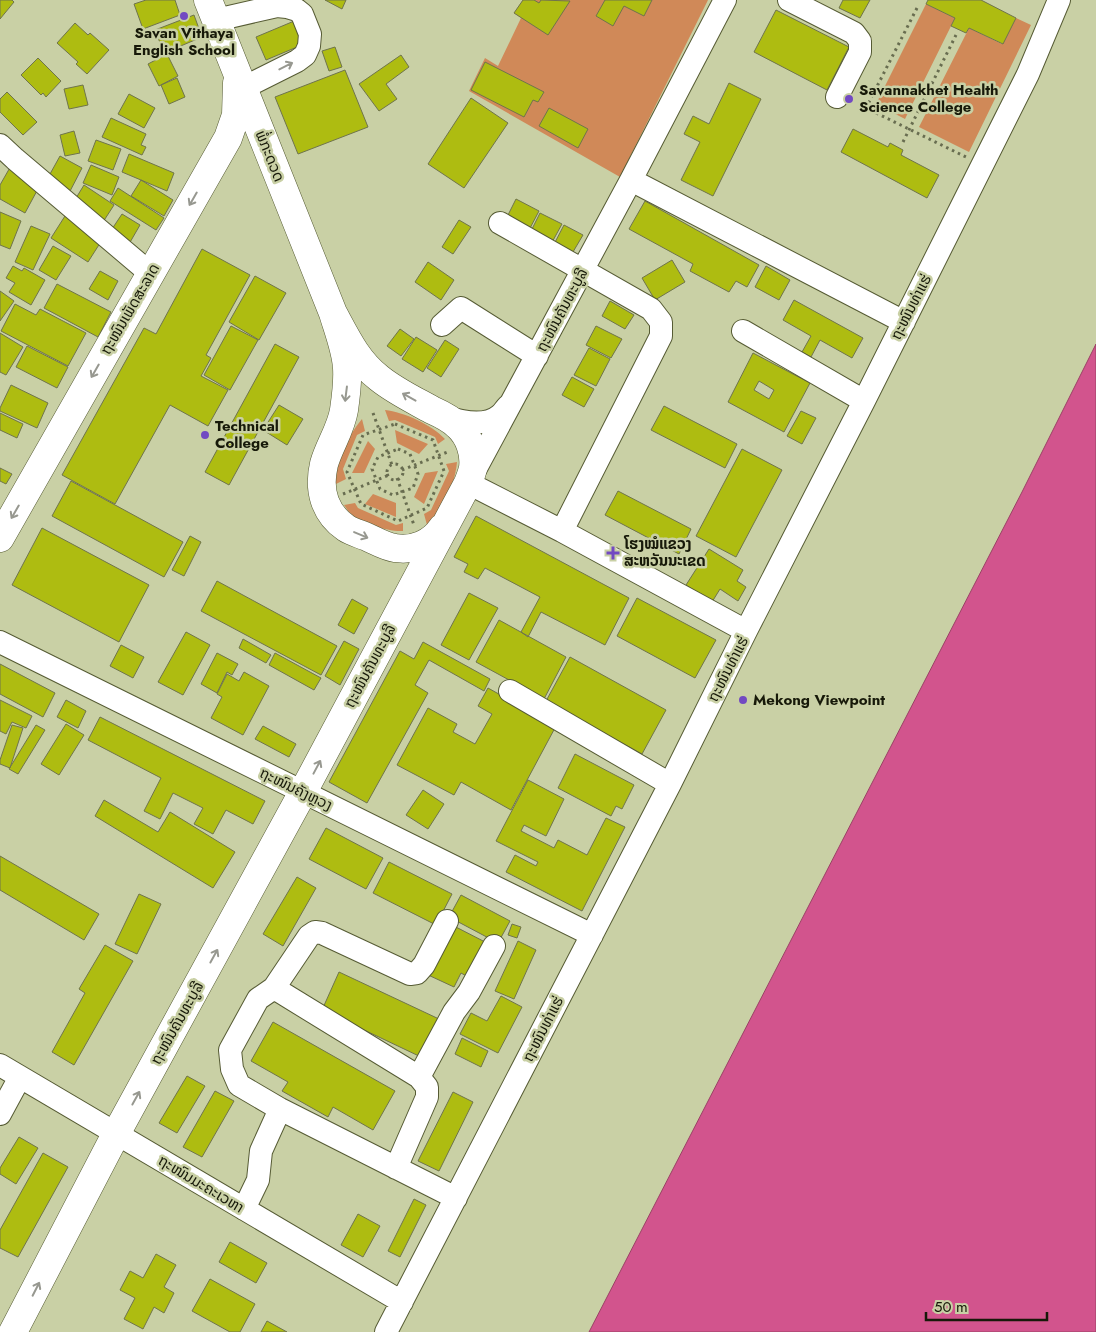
<svg xmlns="http://www.w3.org/2000/svg" width="1096" height="1332" font-family="Jost,'Noto Sans Lao',sans-serif">
<style>
.green{fill:#d08958}
.water{fill:#d2548d;stroke:#9a4265}
.building{fill:#aebc11;stroke:#6f744c;fill-rule:evenodd}
.lines{fill:none;stroke-linecap:round;stroke-linejoin:round}
.minor-casing{stroke:#565b34;stroke-width:24}
.major-casing{stroke:#565b34;stroke-width:29}
.path{stroke:#686d50;stroke-width:3;stroke-dasharray:2.5 4;stroke-linecap:butt}
.minor{stroke:#fff;stroke-width:22}
.major{stroke:#fff;stroke-width:28}
.oneway{stroke:#979890}
.poi-dot{fill:#7249c2;stroke:#c9d0a5;stroke-width:2}
.labels{text-anchor:middle;dominant-baseline:central;stroke-width:5;stroke-linejoin:round;paint-order:stroke}
.poi-label{font-size:15px;font-weight:bold;fill:#171909;stroke:#c9d0a5;text-anchor:start}
.street-label{font-size:15px;fill:#171909;stroke:#c9d0a5}
</style>
<rect width="100%" height="100%" fill="#c9d0a5"/>
<!-- green -->
<path class="green" d="M523,0H708L620,177L469,91L485,58L498,66L521,18L514,13Z
M926,4L955,18L905,119L876,104Z
M1016,18L1031,25L969,152L919,127L969,28L1002,44Z
M385,410C404,412 432,425 445,439L438,444L435,437L395,420L389,421Z
M362,419L365,431L357,435L343,469L346,479L336,484C336,460 347,437 362,419Z
M395,430L428,444L419,454L397,443Z
M368,441L375,449L364,473H352Z
M457,462C456,477 447,506 436,517C434,520 430,522 427,525L424,514L431,510L449,471L446,464Z
M438,471L424,504L414,497L425,473Z
M373,494L396,503V517L365,504Z
M355,503L358,508L396,525L403,523V531C389,532 358,523 349,512C347,510 346,507 344,505Z"/>
<!-- water -->
<path class="water" d="M1096,344V1332H589L1022,492Z"/>
<!-- building -->
<path class="building" d="M0,0H12L14,2L0,19Z
M146,0H175L180,15L143,29L134,4Z
M325,0H346L342,9Z
M523,0H534L539,3L541,0L570,1L548,35L514,13Z
M605,0H652L644,16L624,6L613,26L596,16Z
M843,0H870L860,18L839,8Z
M928,0H981L1016,18L1003,44L969,28L966,33L951,26L955,18L926,4Z
M776,10L849,47L827,90L754,52Z
M194,15L202,37L164,53L155,30Z
M299,19L309,42L266,60L256,37Z
M75,23L88,35L90,33L109,50L87,74L76,64L78,62L57,43Z
M335,47L342,67L329,71L322,51Z
M167,54L178,76L159,86L148,64Z
M401,55L409,67L386,84L397,99L379,111L359,84Z
M38,58L61,81L46,97L43,93L41,95L21,75Z
M485,62L544,92L538,102L533,100L524,117L471,90Z
M345,70L368,127L298,154L275,97Z
M177,78L185,97L169,104L161,85Z
M729,83L761,99L713,196L681,180L700,142L684,134L693,116L709,124Z
M83,85L88,105L69,109L64,89Z
M7,92L37,122L23,135L0,112V99Z
M129,94L155,108L144,128L118,114Z
M471,98L508,123L464,188L428,164Z
M549,108L588,129L578,148L539,126Z
M111,118L146,134L141,145L146,147L142,155L102,137Z
M853,129L888,147L890,143L903,150L901,155L939,175L927,198L841,152Z
M74,131L80,153L65,156L60,135Z
M96,140L121,149L113,170L88,161Z
M129,154L174,173L167,191L122,172Z
M60,156L82,168L68,195L45,183Z
M12,164L39,187L25,213L0,199V185Z
M91,165L119,177L112,195L83,183Z
M141,180L173,200L164,216L131,196Z
M84,185L114,205L103,222L73,203Z
M118,188L164,218L156,230L110,201Z
M516,199L539,211L528,232L508,215Z
M645,201L759,265L747,287L736,281L729,292L690,271L693,264L629,229Z
M0,212L21,221L10,249L0,245Z
M540,213L562,224L550,246L529,235Z
M122,214L140,225L129,244L110,232Z
M65,216L102,240L88,262L51,238Z
M459,220L471,227L453,254L442,247Z
M564,225L583,235L570,257L552,248Z
M31,226L50,234L33,270L15,262Z
M53,246L71,256L56,280L39,270Z
M202,249L250,275L206,355L211,358L201,376L228,390L208,426L170,405L115,504L62,475L144,328L156,334Z
M672,260L685,282L655,300L642,278Z
M428,262L454,280L441,300L415,282Z
M13,266L22,271L24,268L45,280L31,305L9,292L15,283L6,278Z
M766,266L790,280L779,300L755,287Z
M100,271L118,281L108,300L89,289Z
M255,276L286,293L259,340L229,322Z
M57,284L111,312L98,337L44,308Z
M0,291L14,301L0,321Z
M794,300L863,338L852,358L820,340L811,357L802,352L811,336L783,320Z
M610,301L634,315L625,329L602,316Z
M15,304L36,315L40,309L86,333L68,366L1,331Z
M231,326L258,340L230,390L204,375Z
M596,326L622,339L611,358L586,345Z
M400,329L414,339L401,356L387,346Z
M0,333L23,347L6,375L0,372Z
M416,337L437,350L423,372L402,359Z
M445,340L459,349L441,377L427,368Z
M275,344L299,357L229,485L205,472Z
M27,346L68,367L57,388L16,367Z
M589,348L610,359L596,386L574,375Z
M753,353L810,383L784,432L728,402ZM759,381L774,390L769,399L754,390Z
M572,377L594,389L584,407L562,395Z
M11,385L48,403L37,428L0,411V408Z
M279,405L303,419L287,445L263,430Z
M664,406L737,444L725,468L651,430Z
M801,411L816,418L802,444L787,436Z
M0,413L23,424L17,438L0,430Z
M742,449L782,470L736,557L696,536Z
M0,468L12,474L6,484L0,481Z
M71,481L183,542L164,577L52,516Z
M618,491L691,529L679,554L605,515Z
M476,516L629,598L605,645L541,612L528,637L521,632L540,597L485,568L478,579L464,572L468,564L454,557Z
M42,528L149,585L119,642L12,585Z
M190,536L201,542L184,576L172,570Z
M709,549L743,570L737,581L746,587L738,601L720,589L712,602L686,585Z
M217,581L337,646L321,675L201,611Z
M469,593L498,608L469,660L441,645Z
M637,598L716,640L695,678L617,636Z
M352,599L368,608L354,634L338,625Z
M499,620L566,657L544,699L476,662Z
M186,632L210,645L183,695L158,682Z
M243,639L271,655L266,663L239,648Z
M344,641L359,649L340,685L325,676Z
M423,642L490,679L484,691L429,660L415,685L428,693L367,803L329,782L400,651L414,659Z
M121,645L144,657L133,678L110,666Z
M217,653L238,664L232,675L227,672L217,693L201,684Z
M275,653L321,678L314,690L269,665Z
M570,657L666,710L642,754L546,701Z
M0,664L55,693L43,717L0,694Z
M244,672L269,686L243,735L211,718L222,697L217,694L227,674L239,681Z
M488,688L556,726L511,810L461,782L454,795L397,765L428,708L457,724L453,732L475,744L492,714L478,706Z
M0,700L32,716L26,728L12,722L6,734L0,731Z
M66,700L86,711L78,728L57,717Z
M100,717L265,801L253,824L226,810L213,834L194,824L203,808L173,793L160,819L144,811L161,778L88,740Z
M66,724L84,735L59,775L41,764Z
M12,725L23,728L10,768L0,764V760Z
M36,725L45,730L18,774L9,769Z
M263,726L296,744L289,757L255,739Z
M575,754L634,785L622,809L616,806L611,816L558,788Z
M528,780L564,799L546,836L524,825L521,831L554,848L558,840L587,855L606,818L625,827L582,911L506,872L515,855L536,866L538,862L496,841Z
M423,790L444,804L428,829L406,815Z
M104,800L158,832L170,812L235,852L213,888L95,816Z
M326,828L383,858L366,889L309,859Z
M0,856L99,914L84,940L0,890Z
M389,862L452,894L436,925L373,893Z
M297,877L316,888L283,946L263,934Z
M139,894L161,904L137,954L115,944Z
M461,895L510,921L498,943L449,917Z
M450,924L489,944L472,979L461,973L454,987L426,974Z
M512,924L521,927L517,938L508,935Z
M518,941L536,950L514,999L495,991Z
M105,945L133,961L74,1065L52,1052L85,993L79,989Z
M339,972L439,1019L421,1057L322,1010Z
M501,996L522,1007L498,1053L460,1034L471,1013L487,1021Z
M273,1022L395,1091L373,1130L333,1107L328,1117L282,1091L288,1082L251,1061Z
M462,1038L488,1051L481,1067L455,1054Z
M187,1076L205,1086L177,1133L159,1123Z
M215,1091L234,1101L202,1157L183,1147Z
M453,1092L473,1102L439,1171L418,1161Z
M19,1137L38,1148L16,1184L0,1174V1168Z
M43,1153L68,1167L18,1257L0,1248V1230Z
M414,1199L426,1205L400,1257L388,1251Z
M358,1214L380,1226L363,1257L341,1245Z
M230,1242L267,1263L256,1283L219,1262Z
M156,1254L176,1265L164,1287L174,1293L164,1313L154,1307L143,1329L124,1319L135,1298L120,1290L130,1271L143,1278Z
M210,1279L255,1304L240,1332H230L192,1311Z
M267,1321L287,1332H261Z"/>
<g class="lines">
<!-- minor casing -->
<g class="minor-casing">
<path id="minor" d="M725,0L631,180L468,483L562,531L746,631
M789,0L854,33L860,41V52L837,97
M216,20L277,6L287,7L297,10L302,14L310,34L309,46L305,55L297,61L243,88
M0,145L15,159L151,274
M631,180L904,322
M500,223L651,309L661,322V336L562,531
M442,325L461,308L537,356
M743,331L864,401
M446,417C462,422 486,427 500,415C503,413 505,409 508,406
M0,642L592,935
M510,691L670,784
M447,921L424,965L417,973L410,974L322,933L315,932L309,936L274,988L258,999L230,1050L232,1069L239,1085L280,1109L456,1198
M274,988L419,1077L427,1087V1097L396,1168
M0,1065L402,1302
M419,1077L454,1012L469,992L494,946
M0,1114L20,1077
M244,1209L258,1180L261,1151L280,1109
M386,1332L670,784L746,631L864,401L1028,74L1059,0"/>
</g>
<!-- major casing -->
<g class="major-casing">
<path id="major" d="M208,0L333,313C338,330 346,350 347,368C348,382 346,396 344,410C341,429 329,446 324,464C318,489 324,513 346,528C352,532 360,534 367,537C376,541 386,547 395,548C414,551 432,543 442,528
M0,538L228,138L236,115L237,83
M13,1332L116,1134L303,792L468,483C470,478 472,473 473,468C475,453 469,436 458,426C451,419 441,414 432,410C414,400 395,391 379,378C357,361 346,337 333,313"/>
</g>
<!-- path -->
<path class="path" d="M917,8L866,108L966,157
M903,142L956,35
M373,413L392,465
M395,424L433,440L444,471L427,508L398,521L361,504L347,472L363,435Z
M398,449L410,454L418,474L413,488L393,495L380,489L372,469L378,457Z
M387 472a8 8 0 1 1 16 0a8 8 0 1 1-16 0Z
M402,470L450,451
M397,478L414,525
M343,494L389,475"/>
<!-- minor -->
<use href="#minor" class="minor"/>
<!-- major -->
<use href="#major" class="major"/>
</g>
<!-- one-way arrows -->
<defs><path id="oneway-shaft" d="M-6 0H5M1.5-3L5.5 0L1.5 3" fill="none" stroke-width="1.6" stroke-linecap="round" stroke-linejoin="round" transform="scale(1.25)"/></defs>
<g class="oneway">
<use href="#oneway-shaft" transform="translate(286 66) rotate(-27)"/>
<use href="#oneway-shaft" transform="translate(193 199) rotate(120)"/>
<use href="#oneway-shaft" transform="translate(95 371) rotate(120)"/>
<use href="#oneway-shaft" transform="translate(346 394) rotate(97)"/>
<use href="#oneway-shaft" transform="translate(409 397) rotate(-151)"/>
<use href="#oneway-shaft" transform="translate(15 512) rotate(120)"/>
<use href="#oneway-shaft" transform="translate(361 535) rotate(23)"/>
<use href="#oneway-shaft" transform="translate(317 767) rotate(-62)"/>
<use href="#oneway-shaft" transform="translate(214 956) rotate(-61)"/>
<use href="#oneway-shaft" transform="translate(136 1098) rotate(-61)"/>
<use href="#oneway-shaft" transform="translate(36 1289) rotate(-63)"/>
</g>
<!-- markers -->
<g class="poi-dot">
<circle cx="184" cy="16" r="5"/>
<circle cx="849" cy="99" r="5"/>
<circle cx="205" cy="435" r="5"/>
<path d="M610.5 545.5h5v5h5v5h-5v5h-5v-5h-5v-5h5z"/>
<circle cx="743" cy="700" r="5"/>
</g>
<g class="labels">
<!-- poi labels -->
<g class="poi-label">
<text x="184" y="33" text-anchor="middle">Savan Vithaya<tspan x="184" dy="17">English School</tspan></text>
<text x="859" y="90">Savannakhet Health<tspan x="859" dy="17">Science College</tspan></text>
<text x="215" y="426">Technical<tspan x="215" dy="17">College</tspan></text>
<text x="624" y="544">ໂຮງໝໍແຂວງ<tspan x="624" dy="17">ສະຫວັນນະເຂດ</tspan></text>
<text x="753" y="700">Mekong Viewpoint</text>
</g>
<!-- street labels -->
<g class="street-label">
<text transform="translate(270 156) rotate(68)">ພໍ່ກະດວດ</text>
<text transform="translate(911 307) rotate(-63)">ຖະໜົນທ່າແຮ່</text>
<text transform="translate(130 309) rotate(-60)">ຖະໜົນເພັດສະລາດ</text>
<text transform="translate(562 310) rotate(-62)">ຖະໜົນຄັນທະບູລີ</text>
<text transform="translate(370 666) rotate(-62)">ຖະໜົນຄັນທະບູລີ</text>
<text transform="translate(728 669) rotate(-63)">ຖະໜົນທ່າແຮ່</text>
<text transform="translate(296 789) rotate(26)">ຖະໜົນຄັງຫຼວງ</text>
<text transform="translate(177 1023) rotate(-61)">ຖະໜົນຄັນທະບູລີ</text>
<text transform="translate(543 1029) rotate(-63)">ຖະໜົນທ່າແຮ່</text>
<text transform="translate(201 1184) rotate(31)">ຖະໜົນມະຄະເວຫາ</text>
</g>
</g>
<!-- scale -->
<path d="M926 1312v8h121v-8" fill="none" stroke="#171909" stroke-width="2.5"/>
<text x="934" y="1312" font-size="15" fill="#171909" stroke="#c9d0a5" stroke-width="4" paint-order="stroke">50 m</text>
</svg>
